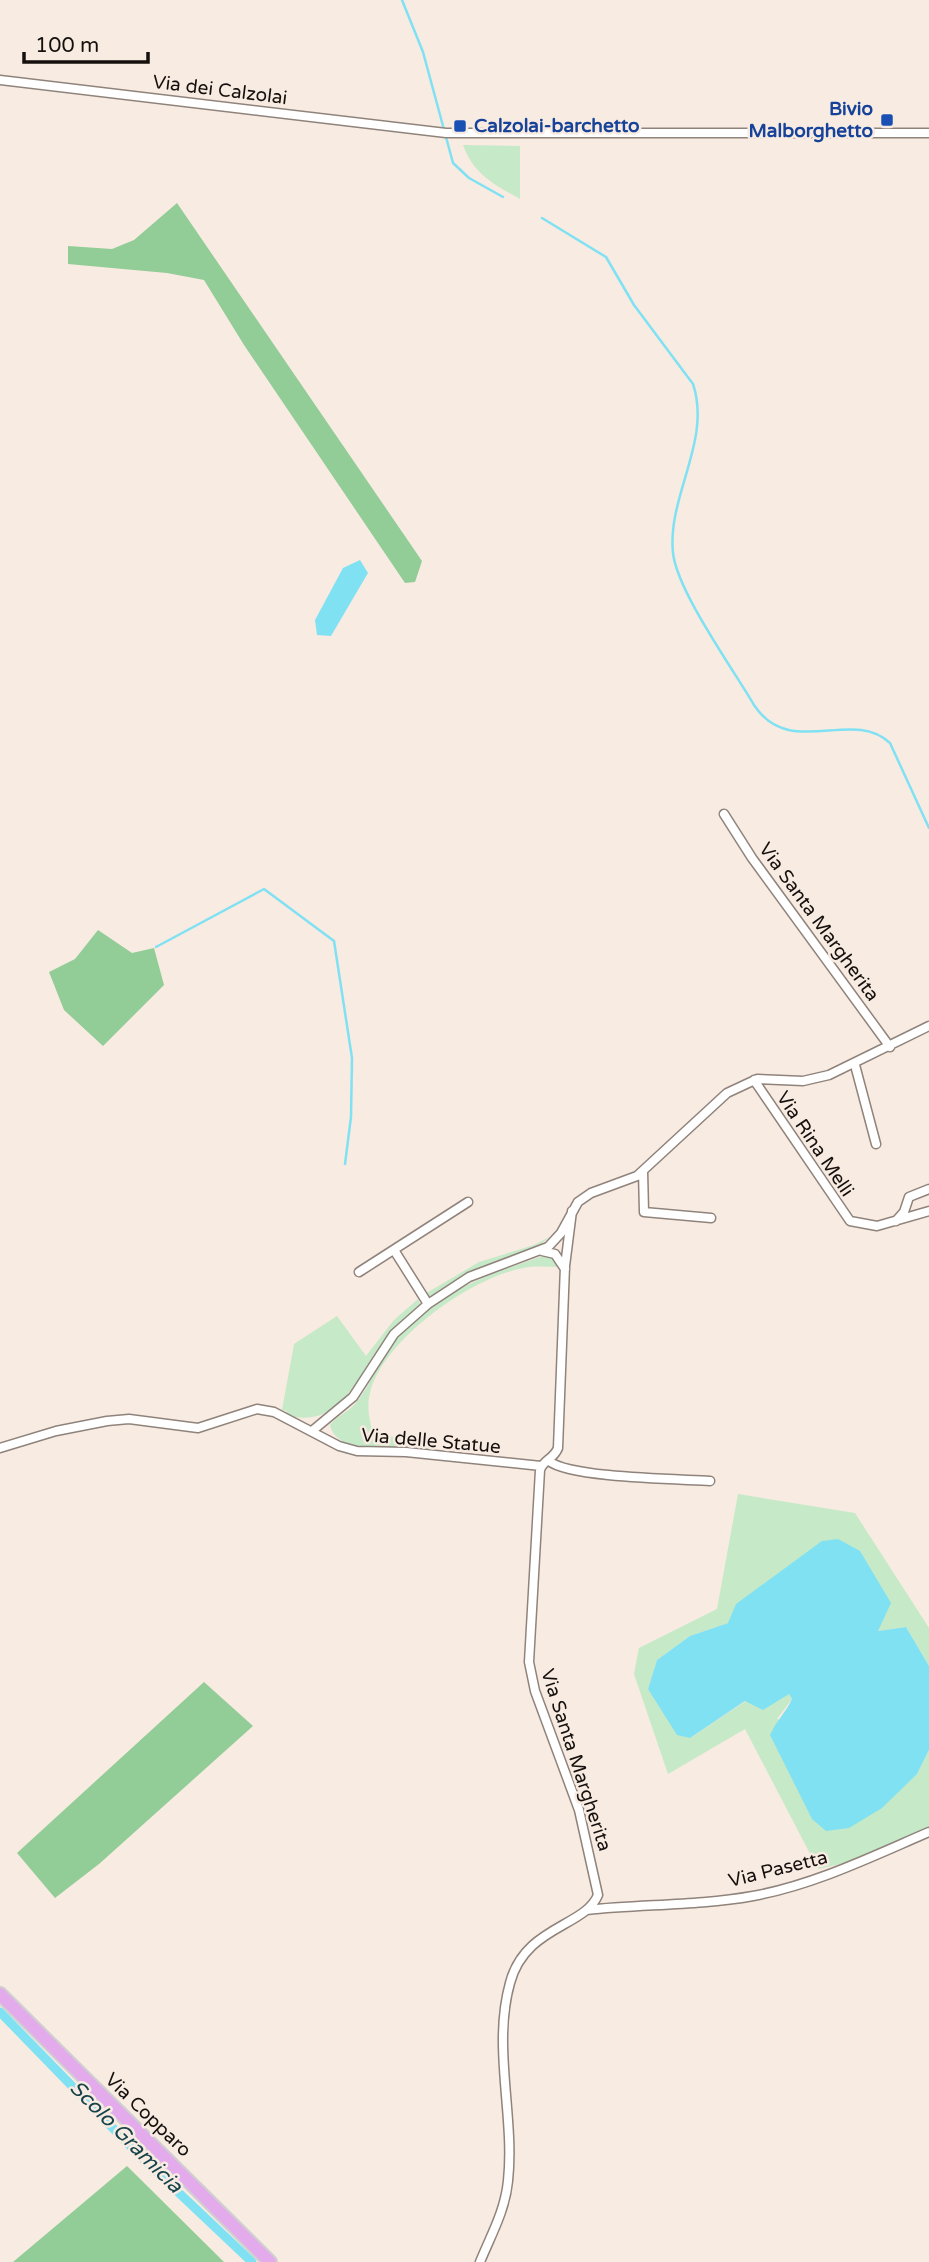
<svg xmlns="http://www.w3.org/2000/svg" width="929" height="2262" font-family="'Varela Round',sans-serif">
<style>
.green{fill:#c6e9c8}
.forest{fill:#92cc97}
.water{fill:#80e1f3}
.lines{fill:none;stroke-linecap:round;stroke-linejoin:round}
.stream{stroke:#80e1f3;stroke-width:2.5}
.canal{stroke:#80e1f3;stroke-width:9}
.minor-casing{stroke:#8f837b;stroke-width:11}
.primary-casing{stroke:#d0cfcf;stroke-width:16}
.minor{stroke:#fff;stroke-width:8}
.primary{stroke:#e3abec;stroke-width:12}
.transit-dot{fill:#1a4fb4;stroke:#f8ebe2;stroke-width:2.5}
.labels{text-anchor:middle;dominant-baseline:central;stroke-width:5;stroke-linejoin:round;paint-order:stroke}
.street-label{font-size:19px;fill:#15100d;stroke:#f8ebe2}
.transit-label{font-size:19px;font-weight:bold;fill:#164399;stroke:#f8ebe2;text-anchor:end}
.water-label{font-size:21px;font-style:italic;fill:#16434a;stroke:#f8ebe2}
</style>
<rect width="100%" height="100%" fill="#f8ebe2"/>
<!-- green -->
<path class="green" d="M463,145L520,146V199C495,185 473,174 463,145Z
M549,1237L538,1247L460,1277L428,1298L425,1294L479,1262L534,1245Z
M543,1256H554L562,1267C551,1267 540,1266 529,1267C475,1274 383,1339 370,1393C366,1407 370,1423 374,1436L433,1438L432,1449C406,1448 337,1458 330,1425C337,1416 348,1412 355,1404C370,1386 378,1363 392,1344C430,1294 486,1275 543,1256Z
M418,1299L420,1304C406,1316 393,1328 382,1343C355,1379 341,1430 285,1415L287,1411L282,1410L294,1344L337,1316L366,1356L394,1320Z
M738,1494L855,1513L929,1628V1666L906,1627L878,1631L728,1623L690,1636L657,1660L648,1689L690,1738L746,1701L789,1694L792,1699L777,1719L917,1774L929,1750V1827L845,1863L818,1869L745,1729L668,1774L634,1674L639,1648L717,1609Z"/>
<!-- forest -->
<path class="forest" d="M177,203L422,561L415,582L405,583L244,345L204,280L167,273L68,264V246L112,249L134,240Z
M98,930L132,953L154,948L164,985L103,1046L64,1010L49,972L75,959Z
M204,1682L253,1726L99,1864L55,1898L17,1853Z
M127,2166L224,2262H13Z"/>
<!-- water -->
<path class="water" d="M360,560L368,573L331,636L317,635L315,620L343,568Z
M838,1539L860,1551L891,1603L878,1631L906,1627L929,1666V1750L917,1774L882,1808L849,1828L826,1831L812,1819L770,1735C776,1721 786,1712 792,1699L789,1694L763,1710L745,1701L690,1738L677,1735L648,1689L657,1660L690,1636L728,1623L736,1604L822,1541Z"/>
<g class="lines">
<!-- stream -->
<path class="stream" d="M402,0L423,52L453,163L469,178L503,197
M542,218L606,257L634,305L693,384C712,441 667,496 673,553C677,591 733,669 754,705C790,760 852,707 890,743L929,828
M156,947L264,889L334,941L352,1058L351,1117L345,1164"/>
<!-- canal -->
<path class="canal" d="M0,2012L142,2158L252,2262"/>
<!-- minor casing -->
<g class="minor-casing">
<path id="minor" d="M0,80L446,133H929
M724,814L752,858L890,1047
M855,1065L876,1144
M754,1080L850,1221L877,1226L929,1211
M643,1171L644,1212L711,1218
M896,1221L904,1212L909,1197L929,1189
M394,1250L428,1304
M542,1251L555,1254L565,1269
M359,1272L468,1202
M312,1431L353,1397L394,1334L428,1304L469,1277L548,1247L561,1233L578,1202L591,1193L637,1176L727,1093L757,1079L803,1081L829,1075L929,1026
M0,1448L56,1431L107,1421L129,1419L198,1428L257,1409L274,1412L339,1446L357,1451L406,1452L541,1466
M549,1461C570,1478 678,1479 710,1481
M587,1910C642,1904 698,1906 753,1896C814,1885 873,1856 929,1832
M480,2262C491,2235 505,2211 508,2181C515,2116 492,2047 510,1983C525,1926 585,1927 598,1895L579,1810L535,1691L529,1662L540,1470C543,1460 554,1459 558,1448L565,1266L572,1211"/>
</g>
<!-- primary casing -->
<g class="primary-casing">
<path id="primary" d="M0,1994L270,2262"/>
</g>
<!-- minor -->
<use href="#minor" class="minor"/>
<!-- primary -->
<use href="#primary" class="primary"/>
</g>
<!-- markers -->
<g class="transit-dot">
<rect x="880" y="113" width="14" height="14" rx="3.5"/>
<rect x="453" y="119" width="14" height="14" rx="3.5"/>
</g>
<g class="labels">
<!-- street labels -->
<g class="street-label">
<text transform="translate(220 90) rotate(7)">Via dei Calzolai</text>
<text transform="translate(819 922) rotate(54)">Via Santa Margherita</text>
<text transform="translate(815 1144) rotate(56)">Via Rina Melli</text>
<text transform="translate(431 1441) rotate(5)">Via delle Statue</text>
<text transform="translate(576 1760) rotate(72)">Via Santa Margherita</text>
<text transform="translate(778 1869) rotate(-14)">Via Pasetta</text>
<text transform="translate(148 2115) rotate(44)">Via Copparo</text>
</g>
<!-- transit labels -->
<g class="transit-label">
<text x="873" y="109">Bivio<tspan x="873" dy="22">Malborghetto</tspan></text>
<text x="474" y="126" text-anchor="start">Calzolai-barchetto</text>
</g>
<!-- water labels -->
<g class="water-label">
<text transform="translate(126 2137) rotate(45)">Scolo Gramicia</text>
</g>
</g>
<!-- scale -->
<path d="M24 52v10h124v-10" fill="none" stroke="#15100d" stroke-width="3.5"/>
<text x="35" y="52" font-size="21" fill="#15100d" stroke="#f8ebe2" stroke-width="5" paint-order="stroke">100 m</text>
</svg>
